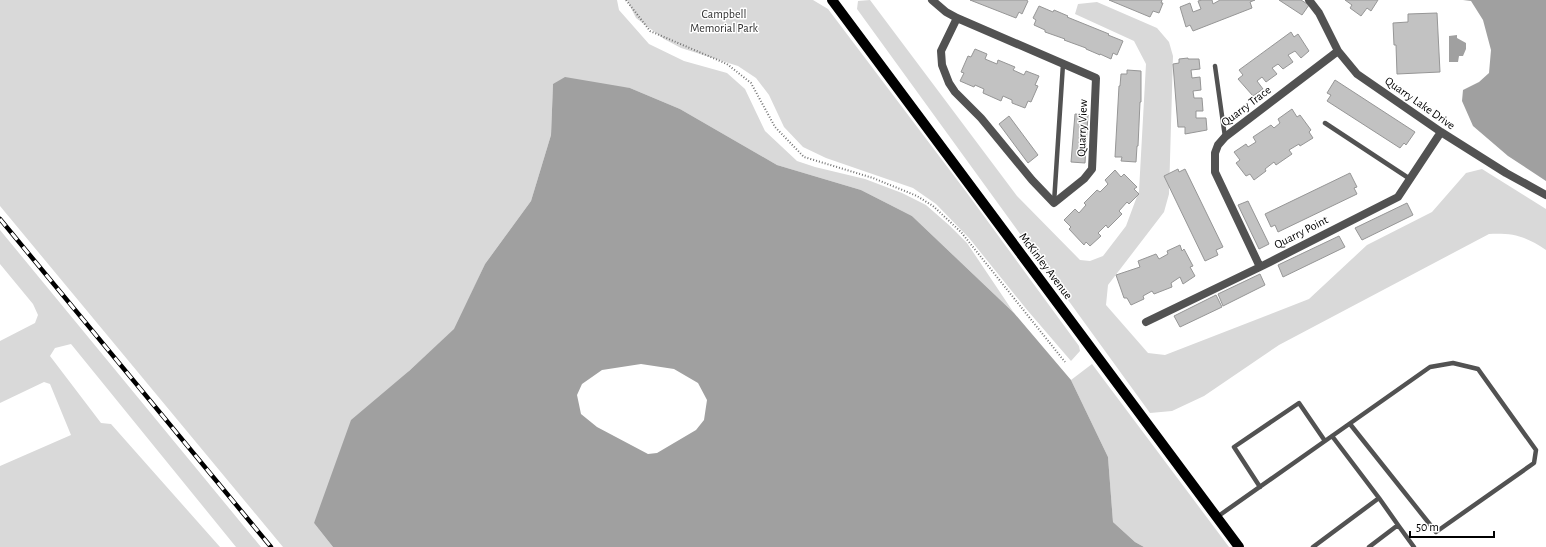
<svg xmlns="http://www.w3.org/2000/svg" width="1546" height="547" font-family="'Alegreya Sans',sans-serif">
<style>
.green{fill:#d9d9d9}
.water{fill:#a0a0a0;fill-rule:evenodd}
.building{fill:#c2c2c2;stroke:#969696}
.lines{fill:none;stroke-linecap:round;stroke-linejoin:round}
.path{stroke:#747474;stroke-width:2;stroke-dasharray:1 2;stroke-linecap:butt}
.service{stroke:#525252;stroke-width:4.5}
.minor{stroke:#525252;stroke-width:8}
.primary{stroke:#000;stroke-width:10}
.rail-casing{stroke:#000;stroke-width:4.5}
.rail{stroke:#fff;stroke-width:3;stroke-dasharray:9;stroke-linecap:butt}
.labels{text-anchor:middle;dominant-baseline:central;stroke-width:3;stroke-linejoin:round;paint-order:stroke}
.park-label{font-size:12px;fill:#303030;stroke:#fff}
.street-label{font-size:12px;fill:#000;stroke:#fff}
</style>
<rect width="100%" height="100%" fill="#fff"/>
<!-- green -->
<path class="green" d="M0,0H617L619,10L649,44L684,61L727,73L745,89L765,131L797,161L815,167L865,179L902,193L926,205L950,226L967,243L1014,313L912,216L861,190L777,165L680,109L630,88L553,84L551,135L531,201L485,264L455,329L409,371L314,523L333,547H283L0,206Z
M627,0H813L828,9L967,193L1079,346L1080,351L1071,361L1028,311L969,238L936,204L913,188L826,158L803,147L784,127L769,95L756,78L738,66L681,48L664,39L636,18Z
M870,0L1017,196L1080,260L1090,261L1103,256L1126,226L1139,191L1146,64L1134,41L1075,14L1078,4L1097,2L1157,28L1169,42L1173,56L1169,194L1164,212L1108,285L1106,305L1148,353L1165,355L1309,299L1367,245L1432,212L1466,173L1482,169L1546,209V250C1525,236 1514,233 1489,234L1279,345L1204,396L1172,411L1150,413L857,9L858,1Z
M0,230L261,547H236L71,344L55,348L50,356L101,423L111,424L220,547H0V466L71,435L50,384L44,382L0,403V341L35,323L38,315L33,304L0,264Z
M1092,364L1229,547H1144L1135,542L1113,522L1108,457L1071,380Z"/>
<!-- water -->
<path class="water" d="M1463,0H1546V181L1508,156L1473,126L1462,101L1463,90L1479,82L1489,73L1491,50L1483,20L1471,1Z
M1457,35V38L1466,43V49L1463,56H1459L1458,62H1449V36Z
M565,77L630,88L680,109L777,165L861,190L912,216L1014,313L1071,380L1108,457L1113,522L1135,542L1144,547H333L314,523L351,420L409,371L454,329L485,264L531,201L551,135L553,84ZM641,364L674,369L698,383L707,400L704,420L696,430L657,453L648,454L597,427L581,414L577,395L582,384L602,370Z"/>
<!-- building -->
<path class="building" d="M970,0H1026L1028,1L1022,14L1019,12L1016,18Z
M1109,0H1162L1161,3H1163L1159,13L1153,11L1150,17Z
M1202,0H1212L1213,4L1220,0H1255L1250,2L1252,8L1193,31L1190,25L1186,27L1180,7L1190,3L1193,12L1201,9L1198,1Z
M1279,0H1301L1309,5L1302,15Z
M1345,0H1378L1371,11L1367,8L1361,16L1350,8L1352,5Z
M1039,6L1053,12L1054,10L1068,16L1067,17L1109,34L1108,35L1123,41L1117,55L1113,53L1111,59L1100,54V55L1086,49V48L1064,40L1065,39L1045,32V30L1034,25L1036,20L1033,18Z
M1437,13L1440,72L1397,74L1396,45H1394L1393,23L1408,22V14Z
M1291,32L1294,37L1298,34L1309,51L1301,58L1295,51L1288,55L1293,62L1283,69L1278,64L1272,68L1277,74L1266,82L1262,77L1257,81L1263,89L1253,96L1238,79L1243,75L1239,70Z
M975,49L987,54L985,59L997,64L998,60L1015,67L1013,70L1024,75L1026,71L1039,76L1035,85L1038,86L1031,102L1028,101L1025,108L1012,103V100L1003,96L1001,101L983,93L984,89L975,85L974,87L960,81L964,73L961,72L968,56L971,57Z
M1188,58V59H1199L1200,69L1191,70L1192,78L1200,77L1201,90L1193,91L1194,98H1202L1203,111H1196V118H1206L1207,130L1185,134V127H1178L1173,64L1179,63V59Z
M1127,70L1141,71V102H1140L1138,146H1137L1136,162L1121,161L1122,157H1115L1119,86H1120L1121,74H1127Z
M1335,80L1415,132L1406,145L1404,143L1400,148L1327,101L1331,95L1327,93Z
M1292,109L1297,117L1300,115L1311,130L1309,132L1313,138L1300,146L1299,144L1289,150L1292,154L1276,165L1274,162L1265,169L1266,171L1254,180L1250,174L1246,176L1236,163L1240,160L1234,152L1246,144L1248,147L1256,142L1253,137L1271,125L1274,128L1280,123L1278,119Z
M1075,114L1088,115L1085,163L1071,162Z
M1009,116L1038,155L1028,163L999,124Z
M1178,169L1179,172L1185,169L1223,247L1216,250L1218,255L1205,261L1164,176Z
M1115,170L1121,177L1124,174L1137,187L1134,189L1139,194L1129,204L1127,202L1119,211L1122,214L1108,228L1106,225L1098,233L1101,236L1090,246L1086,242L1084,245L1069,229L1071,227L1064,220L1075,209L1079,213L1086,205L1084,203L1097,190L1100,192L1108,184L1105,180Z
M1350,173L1357,187L1354,188L1357,194L1278,232L1275,225L1271,227L1265,214Z
M1248,201L1269,244L1259,249L1238,205Z
M1407,203L1413,215L1362,240L1355,228Z
M1339,236L1345,247L1283,277L1278,265Z
M1180,245L1182,251L1184,249L1193,266L1190,267L1195,276L1183,284L1180,277L1171,283L1172,287L1154,294L1152,291L1143,296L1144,299L1131,305L1127,298H1124L1116,275L1140,267L1138,261L1156,254L1159,259L1168,254L1167,251Z
M1260,274L1265,285L1223,306L1218,294Z
M1216,295L1222,307L1180,327L1174,316Z"/>
<g class="lines">
<!-- path -->
<path class="path" d="M626,0L650,31L727,64L751,83L775,127L804,157L873,178L917,196L933,206L961,232L1065,362"/>
<!-- service -->
<path class="service" d="M1215,66L1225,137
M1325,123L1410,179
M1054,203L1063,64
M1325,441L1430,367L1453,363L1478,369L1536,450L1534,463L1436,532L1350,424
M1217,517L1325,441L1299,403L1234,447L1260,487
M1398,525L1414,547
M1313,547L1379,498L1332,436
M1369,547L1398,525L1379,498"/>
<!-- minor -->
<path class="minor" d="M932,0L946,12L957,18L1096,78L1092,169L1084,179L1054,203L1032,180L981,118L955,92L949,83L942,65L941,51L957,18
M1309,0L1319,13L1338,51L1357,74L1441,132L1506,173L1546,195
M1260,267L1215,172V153L1218,145L1225,137L1338,51
M1146,322L1260,267L1398,197L1441,132"/>
<!-- primary -->
<path class="primary" d="M832,0L1239,547"/>
<!-- rail casing -->
<g class="rail-casing">
<path id="rail" d="M0,219L271,547"/>
</g>
<!-- rail -->
<use href="#rail" class="rail"/>
</g>
<g class="labels">
<!-- park labels -->
<g class="park-label">
<text x="724" y="14">Campbell<tspan x="724" dy="14">Memorial Park</tspan></text>
</g>
<!-- street labels -->
<g class="street-label">
<text transform="translate(1420 103) rotate(35)">Quarry Lake Drive</text>
<text transform="translate(1246 106) rotate(-37)">Quarry Trace</text>
<text transform="translate(1082 128) rotate(-88)">Quarry View</text>
<text transform="translate(1301 232) rotate(-27)">Quarry Point</text>
<text transform="translate(1046 266) rotate(53)">McKinley Avenue</text>
</g>
</g>
<!-- scale -->
<path d="M1410 531v6h84v-6" fill="none" stroke="#000000" stroke-width="2"/>
<text x="1416" y="531" font-size="12" fill="#000000" stroke="#ffffff" stroke-width="3" paint-order="stroke">50 m</text>
</svg>
